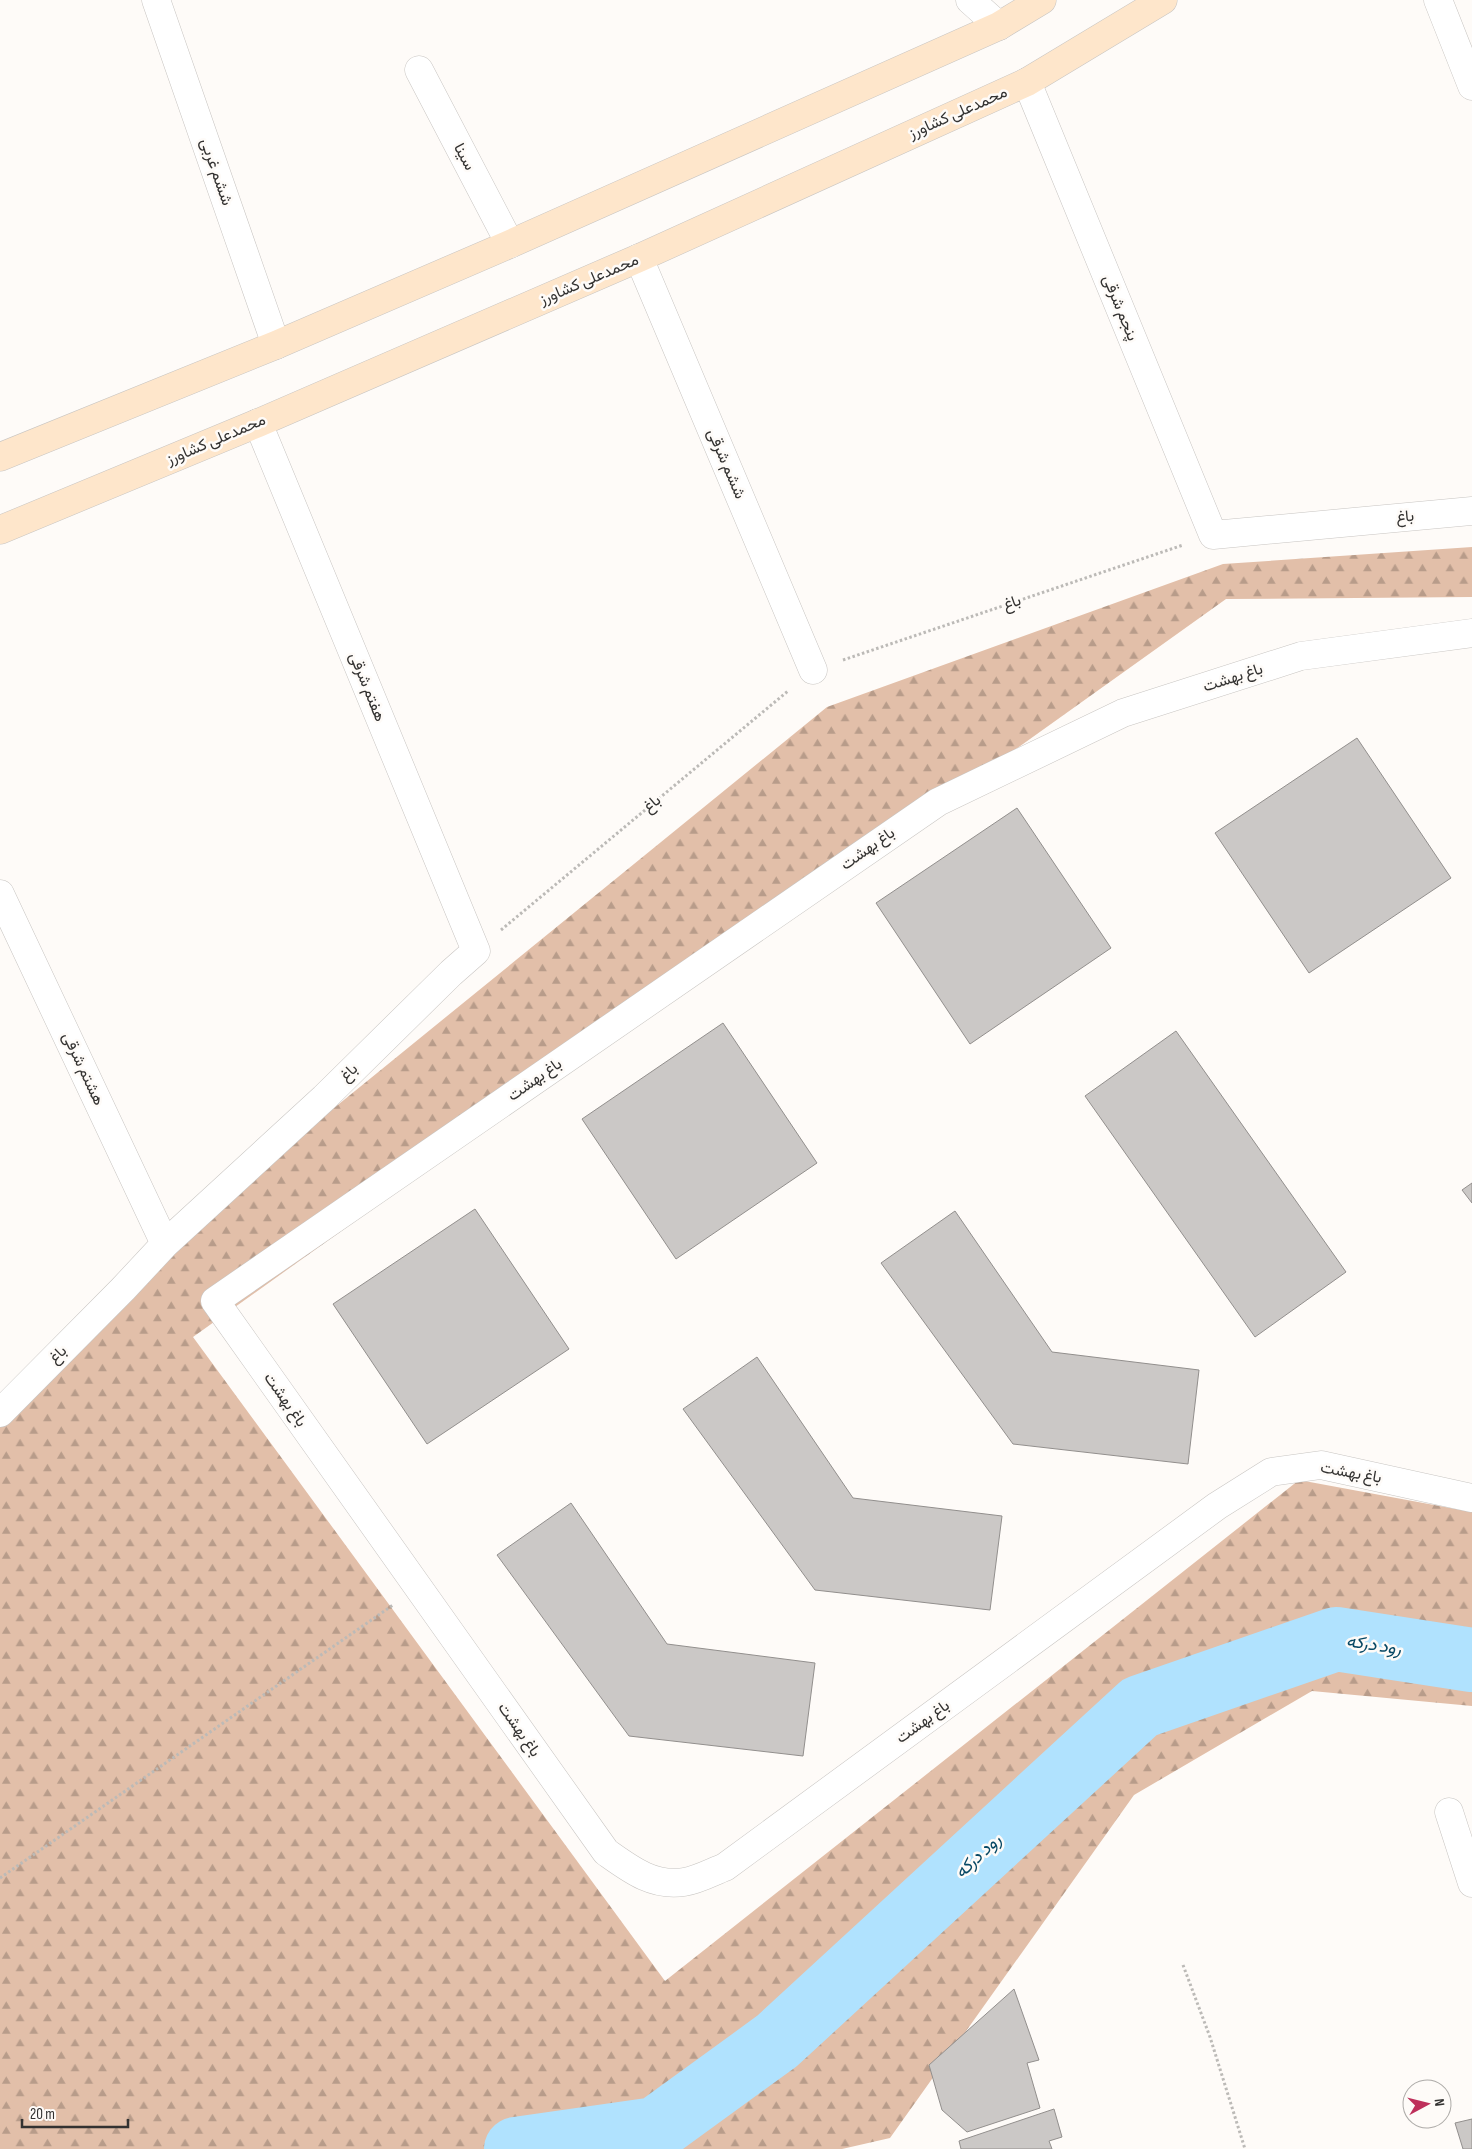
<svg xmlns="http://www.w3.org/2000/svg" width="1472" height="2149" font-family="'Sofia Sans Condensed',Vazirmatn,sans-serif">
<style>
.forest{fill:url(#forest-firs)}
.lines{fill:none;stroke-linecap:round;stroke-linejoin:round}
.river{stroke:#b0e2fe;stroke-width:64}
.building{fill:#cbc8c6;stroke:#928f8d}
.minor-casing{stroke:#c8c5c2;stroke-width:29}
.secondary-casing{stroke:#c8c5c2;stroke-width:29}
.path{stroke:#bcbab7;stroke-width:3;stroke-dasharray:2.5 2.5;stroke-linecap:butt}
.minor{stroke:#fff;stroke-width:28}
.secondary{stroke:#fee6cb;stroke-width:28}
.labels{text-anchor:middle;dominant-baseline:central;stroke-width:5;stroke-linejoin:round;paint-order:stroke}
.street-label{font-size:16px;fill:#333231;stroke:#fefbf8}
.water-label{font-size:18px;font-style:italic;fill:#074864;stroke:#fefbf8}
</style>
<defs>
<pattern id="forest-firs" width="22" height="20" patternUnits="userSpaceOnUse" patternTransform="scale(1.25)"><rect width="22" height="20" fill="#e2bfa9"/><path d="M5 1l3.5 6h-7zM16 11l3.5 6h-7z" fill="#b89c8a"/></pattern>
</defs>
<rect width="100%" height="100%" fill="#fefbf8"/>
<!-- forest -->
<path class="forest" d="M1472,547V597L1226,599L193,1337L665,1981L1299,1480L1472,1512V1706L1312,1691L1134,1795L890,2138L842,2149H0V1427L200,1223L323,1117L827,707L1223,564Z"/>
<g class="lines">
<!-- river -->
<path class="river" d="M516,2149L656,2129L777,2041L1140,1707L1336,1639L1472,1660"/>
</g>
<!-- building -->
<path class="building" d="M1357,738L1451,878L1309,973L1215,833Z
M1017,808L1111,948L970,1044L876,903Z
M723,1023L817,1163L676,1259L582,1119Z
M1176,1031L1346,1272L1255,1337L1085,1096Z
M1472,1183V1203L1462,1190Z
M475,1209L569,1349L427,1444L333,1304Z
M955,1211L1052,1352L1199,1370L1188,1464L1013,1444L881,1263Z
M757,1357L853,1498L1002,1516L990,1610L815,1590L683,1409Z
M571,1503L667,1644L815,1663L803,1756L629,1736L497,1555Z
M1014,1989L1039,2060L1027,2063L1040,2108L967,2132L942,2110L929,2065Z
M1054,2109L1062,2137L1049,2141L1052,2149H961L959,2141Z
M1472,2119V2149H1463L1455,2123Z"/>
<g class="lines">
<!-- minor casing -->
<g class="minor-casing">
<path id="minor" d="M156,0L276,345
M970,0L999,26
M1438,0L1472,86
M419,70L510,244
M1027,82L1213,535L1472,511
M639,258L813,670
M1472,633L1301,656L1123,713L938,802L215,1301L606,1852C630,1869 653,1887 684,1882C698,1880 712,1872 725,1867L1217,1506L1271,1472L1321,1465L1472,1498
M0,894L165,1244
M0,1413L123,1289L165,1244L324,1098L451,973L476,951L258,423
M1449,1812L1472,1883"/>
</g>
<!-- secondary casing -->
<g class="secondary-casing">
<path id="secondary" d="M0,457L276,345L510,244L999,26L1042,0
M0,530L258,423L639,258L1027,82L1163,0"/>
</g>
<!-- path -->
<path class="path" d="M843,660L1183,545
M501,930L788,691
M0,1878L393,1605
M1183,1965L1210,2037L1245,2149"/>
<!-- minor -->
<use href="#minor" class="minor"/>
<!-- secondary -->
<use href="#secondary" class="secondary"/>
</g>
<g class="labels">
<!-- street labels -->
<g class="street-label">
<text transform="translate(958 113) rotate(-24)">محمدعلی کشاورز</text>
<text transform="translate(464 157) rotate(62)">سینا</text>
<text transform="translate(216 172) rotate(71)">ششم غربی</text>
<text transform="translate(589 280) rotate(-23)">محمدعلی کشاورز</text>
<text transform="translate(1120 308) rotate(68)">پنجم شرقی</text>
<text transform="translate(216 440) rotate(-23)">محمدعلی کشاورز</text>
<text transform="translate(726 464) rotate(67)">ششم شرقی</text>
<text transform="translate(1405 517) rotate(-5)">باغ</text>
<text transform="translate(1012 603) rotate(-19)">باغ</text>
<text transform="translate(1233 678) rotate(-18)">باغ بهشت</text>
<text transform="translate(367 687) rotate(68)">هفتم شرقی</text>
<text transform="translate(652 804) rotate(-40)">باغ</text>
<text transform="translate(868 849) rotate(-35)">باغ بهشت</text>
<text transform="translate(83 1069) rotate(65)">هشتم شرقی</text>
<text transform="translate(349 1073) rotate(-45)">باغ</text>
<text transform="translate(535 1080) rotate(-35)">باغ بهشت</text>
<text transform="translate(58 1355) rotate(-45)">باغ</text>
<text transform="translate(285 1400) rotate(55)">باغ بهشت</text>
<text transform="translate(1351 1473) rotate(10)">باغ بهشت</text>
<text transform="translate(923 1722) rotate(-36)">باغ بهشت</text>
<text transform="translate(519 1730) rotate(55)">باغ بهشت</text>
</g>
<!-- water labels -->
<g class="water-label">
<text transform="translate(1374 1645) rotate(9)">رود درکه</text>
<text transform="translate(978 1856) rotate(-43)">رود درکه</text>
</g>
</g>
<!-- north arrow -->
<g transform="translate(1427 2104) rotate(83)"><circle r="24" fill="#fefbf8" stroke="#adaba8"/>
<path d="M0-4L9 19L0 12L-9 19Z" fill="#be305b"/>
<text y="-8" font-size="14" font-weight="bold" text-anchor="middle" fill="#333231">N</text>
</g>
<!-- scale -->
<path d="M22 2119v8h106v-8" fill="none" stroke="#333231" stroke-width="2.5"/>
<text x="30" y="2119" font-size="15" fill="#333231" stroke="#fefbf8" stroke-width="4" paint-order="stroke">20 m</text>
</svg>
